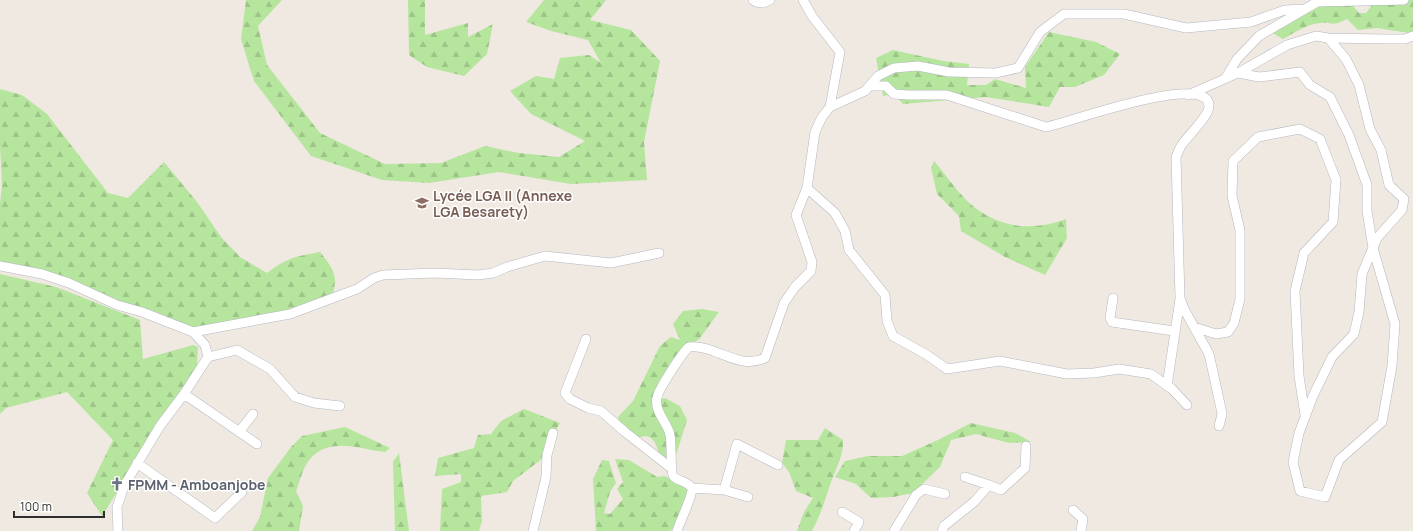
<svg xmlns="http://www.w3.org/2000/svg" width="1413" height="531" font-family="Manrope,sans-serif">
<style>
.forest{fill:url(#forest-firs)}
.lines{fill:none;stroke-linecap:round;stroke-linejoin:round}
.minor-casing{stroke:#b4b7c1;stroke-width:10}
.minor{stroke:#fff;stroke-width:9}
.labels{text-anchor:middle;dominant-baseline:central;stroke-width:3;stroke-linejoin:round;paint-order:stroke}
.education-label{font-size:14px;font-weight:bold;fill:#785e54;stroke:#fff;text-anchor:start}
.worship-label{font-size:14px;font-weight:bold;fill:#5b616d;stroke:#fff;text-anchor:start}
</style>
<defs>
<pattern id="forest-firs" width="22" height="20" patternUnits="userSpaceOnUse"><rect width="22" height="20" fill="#b6e59e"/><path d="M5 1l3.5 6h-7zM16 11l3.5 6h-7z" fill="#9dc588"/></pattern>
</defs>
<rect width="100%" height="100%" fill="#efe9e1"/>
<!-- forest -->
<path class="forest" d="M246,0H282L258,26L267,65L320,133L385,164L441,163L485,146L519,153L559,157L585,141L531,114L510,91L536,76L554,79L560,58L589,55L601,63L588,40L551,31L526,22L544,0H606L590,20L631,30L660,61L644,142L647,180L571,184L499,172L429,183L382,180L311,156L254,81L241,39Z
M408,0H425V35L468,23V37L493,24L487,54L464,76L427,67L409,55Z
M1328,0L1349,1L1359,13H1366L1375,1L1413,0V31L1409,33L1377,28L1358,30L1347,19C1332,27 1334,22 1320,23C1307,24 1294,33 1283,39L1271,32L1281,17L1312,11Z
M1049,32L1096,42L1120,54L1104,75L1075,87H1060L1049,107L986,97L903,104L894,94L883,96L876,58L893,50L943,61L969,64L967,85H986L995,79L1026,88L1025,67Z
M0,89L22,95L47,114L108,193L128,198L164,162L197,202L221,237L240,257L267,273C286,258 297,256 320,252C335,271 338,275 332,298L309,307L193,332L119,301L45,274L0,263V203L2,186L0,146Z
M934,161C947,176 959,195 974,207C1003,229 1033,231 1066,219L1067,238L1045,275L1005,257L961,231L959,216L937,194L931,168Z
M0,274L56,287L140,320L143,359L193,345L198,347L197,366L102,516L87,493L113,440L67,392L6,408L0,414Z
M702,309L719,312L700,338L688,348L654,401L665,398L680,406L687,420L677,452L664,465C657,453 657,430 638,438L620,430L618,417L633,401L660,346L671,337L680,340L673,324L683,311Z
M524,409L560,423L552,437L547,455L513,481L507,492L481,496L482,521L479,531H440L442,489L461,482V474L435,476L438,458L474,448L478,435L491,434L501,421Z
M971,423L1015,433L1031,442L1009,443L976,434L951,440L940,467L913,493L893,497L871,498L856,484L835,477L845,461L868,456H902L938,440Z
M345,427L390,448L385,452C360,449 330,436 310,459C303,467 300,481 296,491L303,506L299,531H252L260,517L268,478L291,447L302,436Z
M825,428L843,440C844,456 835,470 830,485C824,503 821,514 812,531H797L804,512L813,498L796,491L789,472L782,463L786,440H818Z
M399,453L409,531H395L393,462Z
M615,459L629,460L657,477L665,476L691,492L671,531H596L593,479L602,460L609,461L616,483L610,492L604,513L610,514L623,499L617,489L623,482Z"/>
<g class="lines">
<!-- minor casing -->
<g class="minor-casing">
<path id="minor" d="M753,0L756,2L763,3L770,0
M803,0L812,16L840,52L830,107
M1238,73L1259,77L1300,72L1310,85L1330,97L1349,135L1367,185V211L1373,248L1395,324L1392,366L1382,422L1339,460L1325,497L1300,491L1293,462L1299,433L1313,396L1332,357L1354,334L1359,312L1362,274L1377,238L1402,210L1404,199L1389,185L1381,150L1370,129L1359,85L1346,59L1328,38
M1225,79L1237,59L1259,36L1317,2L1404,0
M871,86H886L894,94L908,95H947L1046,127C1062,125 1209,70 1209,106C1209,117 1187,136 1181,146C1179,149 1178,153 1176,157L1180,298L1184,309L1209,354L1220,404L1222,414L1219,426
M1188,95L1238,73L1287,45L1316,36L1328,38L1386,39H1405L1413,36
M807,188L835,213L845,231L849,250L885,295L887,321L893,336L927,355L947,369L1000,361L1067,374L1094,373L1119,369L1151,374L1172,389L1187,405
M0,266L42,274L69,283L117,305L142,312L193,332L205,345L208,357L184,394L160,426L124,486L117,507L118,531
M1113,298L1110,318L1112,322L1174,331
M1194,327L1216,334L1228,332L1234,323L1240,299V230L1232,196L1233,161L1258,137L1300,129L1320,139L1336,180L1333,222L1304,253L1295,291L1299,376L1305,415
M193,332L290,314L357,289L374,278L383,275L435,273L478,275L493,273L507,267L545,256L611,263L659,253
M586,339L565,393L570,399L588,408L601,411L625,432L671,468
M208,357L237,350L270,369L295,397L314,403L340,406
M1167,386L1180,299
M184,394L257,444
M239,432L253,414
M137,463L215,518L242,492
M965,477L989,485
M692,488L724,490L748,497
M724,490L737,444L778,465
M1073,510L1083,519L1081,531
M842,512L859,522L854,531
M533,531L546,477L547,455L553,433
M677,531C680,521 693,496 692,488C687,481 680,482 674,477C670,474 672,443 670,435C668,423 654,412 657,398C658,390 682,353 689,347C716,344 738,371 765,358L784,303L795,287L811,271L812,262L796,215L807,188L815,132L822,117L830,107L865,91L878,76L894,68L918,66L949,72L996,73L1018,68L1040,32L1064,14H1124L1186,28L1251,22L1285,10L1305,9
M894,531L916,495L924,489L945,494
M942,531L944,526L974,502L989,485L1001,490L1025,468L1026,446"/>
</g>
<!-- minor -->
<use href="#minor" class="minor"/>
</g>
<!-- icons -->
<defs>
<g id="school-bare" transform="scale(1.08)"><path d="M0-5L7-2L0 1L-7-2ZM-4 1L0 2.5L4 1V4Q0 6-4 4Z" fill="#8d6e63" stroke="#fff" stroke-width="2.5" paint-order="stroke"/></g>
<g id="church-bare" transform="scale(1.08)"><path d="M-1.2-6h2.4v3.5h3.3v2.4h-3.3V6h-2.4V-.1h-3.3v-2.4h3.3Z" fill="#6b7280" stroke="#fff" stroke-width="2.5" paint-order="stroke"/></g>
</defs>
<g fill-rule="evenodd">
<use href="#school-bare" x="422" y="203"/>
<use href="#church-bare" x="117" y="484"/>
</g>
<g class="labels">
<!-- education labels -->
<g class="education-label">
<text x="433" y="195">Lycée LGA II (Annexe<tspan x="433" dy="16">LGA Besarety)</tspan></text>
</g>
<!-- worship labels -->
<g class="worship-label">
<text x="128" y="484">FPMM - Amboanjobe</text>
</g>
</g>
<!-- scale -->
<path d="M14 511v6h90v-6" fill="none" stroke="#2e2e2e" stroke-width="2"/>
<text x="20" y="511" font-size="12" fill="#2e2e2e" stroke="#ffffff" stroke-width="3" paint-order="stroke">100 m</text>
</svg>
